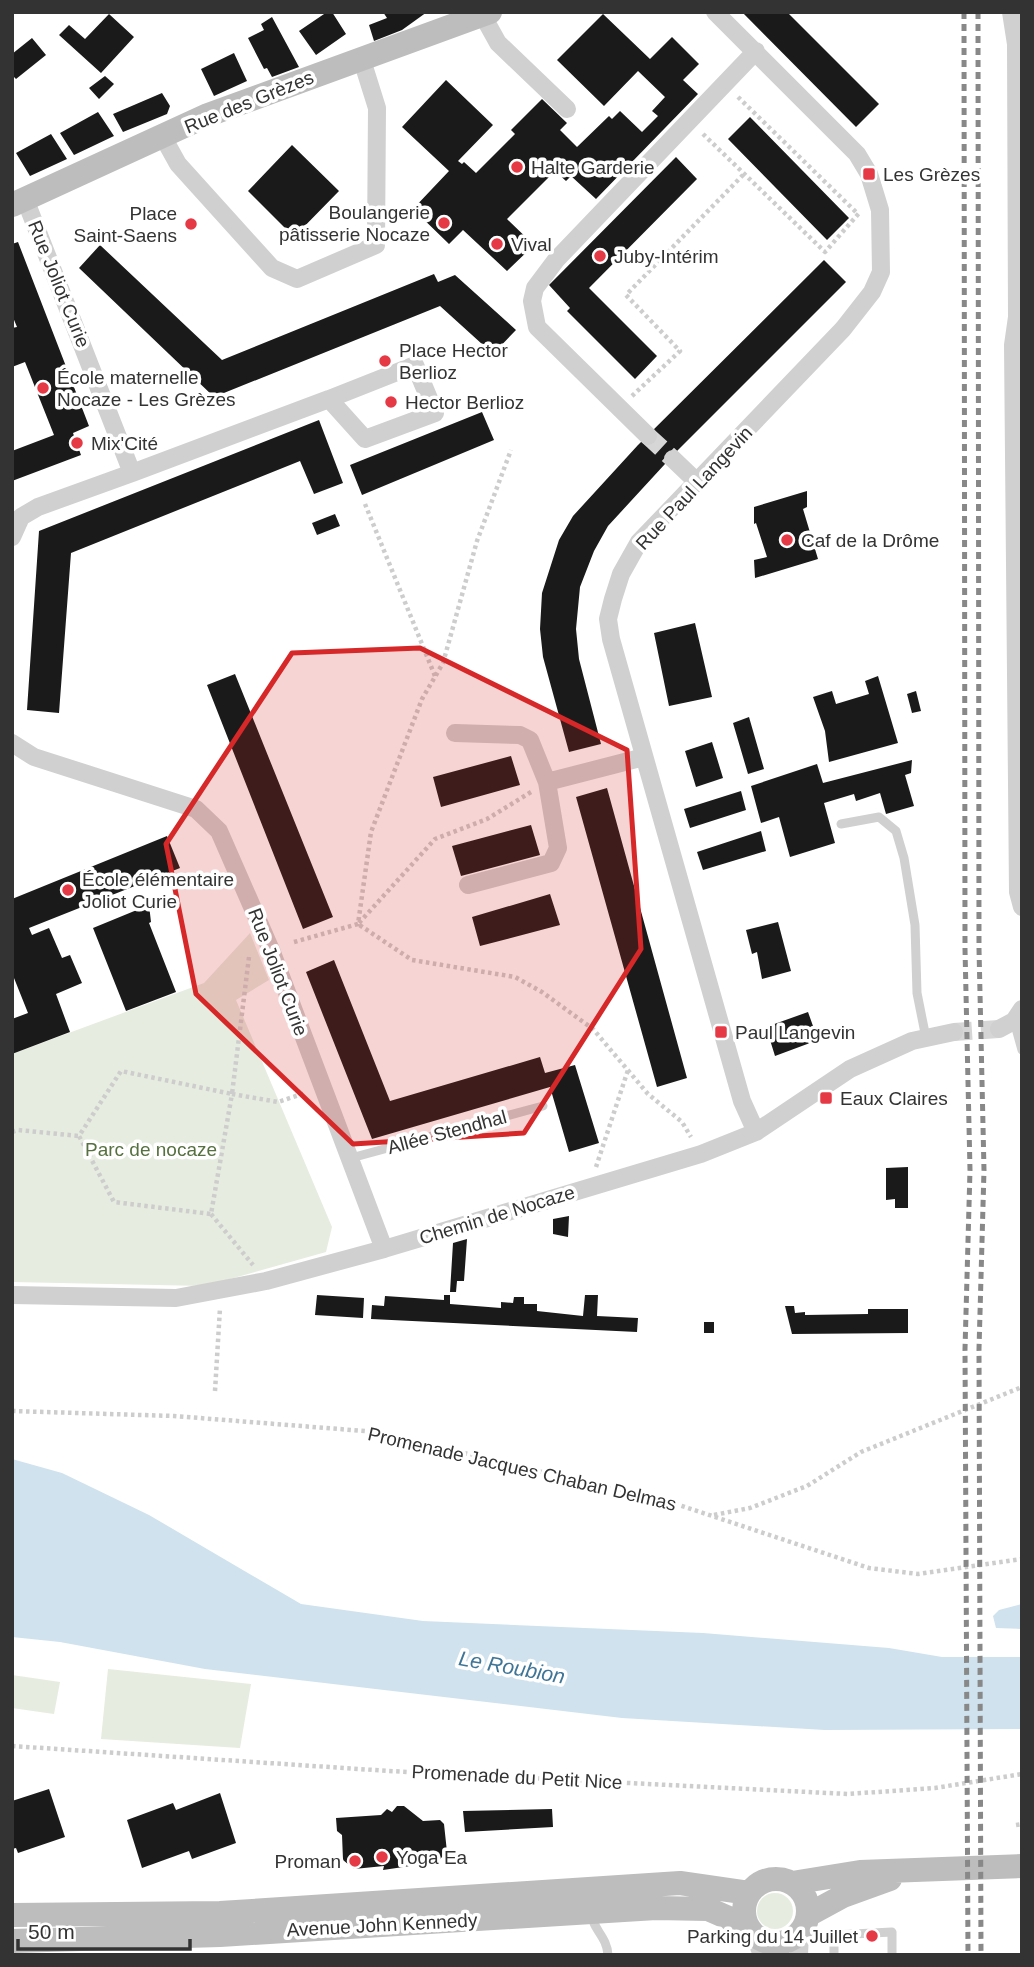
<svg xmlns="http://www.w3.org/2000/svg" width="1034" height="1967" font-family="Arial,sans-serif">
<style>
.green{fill:#e6ecdf}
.water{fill:#cfe2ee}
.building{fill:#1a1a1a}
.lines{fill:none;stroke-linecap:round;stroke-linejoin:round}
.street-tunnel{stroke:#d6d6d6;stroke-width:18;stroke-dasharray:18 9;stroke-linecap:butt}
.path{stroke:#cdcdcd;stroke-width:4.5;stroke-dasharray:3.5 3.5;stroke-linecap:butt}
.lane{stroke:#d0d0d0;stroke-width:9}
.street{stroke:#d0d0d0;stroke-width:18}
.secondary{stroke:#bdbdbd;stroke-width:24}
.rail{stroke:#888;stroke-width:5;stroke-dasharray:7 5;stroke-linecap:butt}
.marked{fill:#d62828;fill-opacity:0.2;stroke:#d62828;stroke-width:5;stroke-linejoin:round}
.poi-dot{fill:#e63946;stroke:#fff;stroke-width:2.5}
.labels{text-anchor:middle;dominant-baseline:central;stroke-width:7;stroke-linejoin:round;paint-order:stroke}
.street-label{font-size:19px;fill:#333;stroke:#fff}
.poi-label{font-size:19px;fill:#333;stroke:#fff;text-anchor:start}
.park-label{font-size:19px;fill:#56703f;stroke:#fff}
.water-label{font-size:21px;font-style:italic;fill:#3f7597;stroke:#fff}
</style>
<rect width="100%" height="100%" fill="#fff"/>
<!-- green -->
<path class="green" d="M250,933L269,980L236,1000L332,1227L326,1252L205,1286L12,1282V1054L204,983Z
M108,1669L251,1684L240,1748L101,1739Z
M12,1675L60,1682L54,1714L12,1708Z
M757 1911a18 18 0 1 1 36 0a18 18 0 1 1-36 0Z"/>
<!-- water -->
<path class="water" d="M12,1459L62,1473L149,1515L301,1604L423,1621L703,1633L889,1648L942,1657H1022V1729L825,1730L622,1718L205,1669L60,1642L12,1637Z
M1022,1604V1629L996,1628L993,1616L999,1610Z"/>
<!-- building -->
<path class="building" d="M327,12H332L346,34L316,55L299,31Z
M383,12H427L402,30L374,41L369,25L387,18Z
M742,12H787L879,104L856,127Z
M109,14L134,37L101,73L59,35L69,25L85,39Z
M603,14L650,59L672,37L699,64L683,80L698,94L596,199L571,176L566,181L555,171L507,219L534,245L507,271L463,230L449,244L413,209L449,171L402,127L446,80L493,125L458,161L462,164L464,162L476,173L515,134L511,130L542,99L567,123L560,130L577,147L609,116L612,119L620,111L642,132L658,116L652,111L665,97L638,71L604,106L557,60Z
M272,17L299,67L272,77L267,68L264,69L248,38L264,30L261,24Z
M32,38L46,55L16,79L12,75V54Z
M234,53L247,81L214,96L201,69Z
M105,76L114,84L99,99L89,88Z
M162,93L170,106L167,114L123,132L113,114Z
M98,112L114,136L74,155L60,133Z
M750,117L849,218L827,240L728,139Z
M51,134L67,159L30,176L16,153Z
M292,145L339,191L294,237L248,191Z
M676,157L697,179L589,288L657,356L635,379L567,311L570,308L549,285Z
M18,242L89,426L73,433L81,455L12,481V451L54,435L25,362L12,367V328L17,327L12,315V244Z
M100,245L222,360L434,274L438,282L455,275L516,330L493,354L440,306L214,397L79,268Z
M824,260L846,282L676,452L608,526L594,551L580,587L576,629L579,659L601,744L569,752L543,657L540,629L542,593L559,540L573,516L638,445Z
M482,412L494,440L362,495L350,465Z
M319,420L343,483L314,494L300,461L71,553L59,713L27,710L39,531Z
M807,491V507L803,509L818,559L755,578L754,560L767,557L756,523L754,524V507Z
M335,514L340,526L317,535L312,523Z
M695,623L712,697L669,706L654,633Z
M235,674L333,917L303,929L207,685Z
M878,676L898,743L829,762L825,731L813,697L832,691L836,704L869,694L865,681Z
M916,691L921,711L912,713L907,694Z
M749,717L764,769L748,774L733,723Z
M712,742L723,778L696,787L685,751Z
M511,756L520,785L441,807L433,777Z
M912,760L911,773L905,775L914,806L886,814L880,793L856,801L854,794L824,803L835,843L790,857L779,817L761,823L751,786L817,764L823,783Z
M607,788L687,1078L657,1087L576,797Z
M741,791L746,810L690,828L684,809Z
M531,825L540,855L461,876L452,846Z
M761,831L766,851L703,870L697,852Z
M167,836L180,868L29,928L32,935L49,928L62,958L70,955L82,983L56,994L70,1032L12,1054V1019L28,1013L12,973V899Z
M550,894L560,925L480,946L472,917Z
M149,905L151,922L149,923L176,992L126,1011L93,928Z
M778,922L791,971L762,979L757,952L752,954L746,930Z
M334,960L390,1101L540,1057L545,1073L575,1065L599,1143L569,1152L550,1087L372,1139L306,972Z
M808,1012L818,1040L775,1056L766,1027Z
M908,1167V1208H895V1199L886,1200V1168Z
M569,1216L568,1237L553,1234V1219Z
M467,1239L464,1281H457L456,1292H450L453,1243Z
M317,1295L364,1298L363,1318L315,1315Z
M444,1295H450V1304L501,1308V1302L513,1303L514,1297H524V1304H537V1311L583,1316L585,1295H598L597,1316L638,1318L637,1332L371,1319L372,1305L384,1306L385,1296L444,1300Z
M785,1306H794L795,1313L805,1312V1315L868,1314V1309H908V1333L792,1334Z
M704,1322H714V1333H704Z
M49,1789L65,1837L18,1853L16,1848L12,1849V1801Z
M220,1793L236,1843L192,1859L189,1851L142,1868L127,1820L173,1803L176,1810Z
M397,1806H404L423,1821L440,1820L444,1824L447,1852L437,1862L383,1870L384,1866L354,1869L343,1860L342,1835L337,1831L336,1818L381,1815L387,1809L392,1812Z
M552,1809L553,1827L465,1832L463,1811Z"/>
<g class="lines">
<!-- street-tunnel -->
<path class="street-tunnel" d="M648,436L673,459
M954,1032L999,1029"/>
<!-- path -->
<path class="path" d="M738,97L858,214
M703,134L825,252L860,212
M632,396L680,351L626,295L743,175
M365,504L435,676
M531,792L487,819L435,839L358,924L412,960L515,977L542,992L593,1029L648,1094L682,1122L691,1137
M294,942L358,924L371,832L422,699L443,663L477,541L511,450
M249,957L232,1094L121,1071L79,1136L114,1202L211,1214L232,1094L278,1102L305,1093
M12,1132L18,1130L79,1136
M596,1167L628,1070
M211,1214L253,1265
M215,1391L220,1308
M12,1411L174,1416L377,1432L679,1505L869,1568L918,1574L1022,1559
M714,1515L750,1508L807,1486L861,1452L1022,1387
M12,1746L389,1771L848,1794L935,1788L1022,1774
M1016,1825L1022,1824"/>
<!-- lane -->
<path class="lane" d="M841,824L879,817L896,831L904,858L915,925L917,993L926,1038
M1014,1021L1022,1050
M351,1158L543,1106
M592,1914C592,1929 607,1936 608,1955
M834,1955V1935L892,1932V1955"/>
<!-- street -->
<path class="street" d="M715,12L857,154L869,174L880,210L881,272L872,292L843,329L639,542L621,574L613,599L608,619L611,639L742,1101L756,1132
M1011,12L1016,44L1017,317L1013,345L1018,892L1022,907
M483,16L498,43L567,109
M163,137L178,164L272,268L297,279L376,245L377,108L361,57
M648,436L537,327L532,301L535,288L556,260L756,51
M673,459L697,482
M132,473L329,399L365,439L435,413L415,365L329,399
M12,537L21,517L38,507L132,473L25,199
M455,733L520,735L530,740L547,782
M12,743L34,757L196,809L219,831L271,950L384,1249
M468,885L551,863L558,848L547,782L644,757
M999,1029L1014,1021L1022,1009
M12,1295L176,1298L266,1281L384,1249L701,1154L756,1132L850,1069L912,1041L954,1032
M755,1937L762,1955
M799,1955L800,1932"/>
<!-- secondary -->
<path class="secondary" d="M12,205L208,115L490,12
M744 1911a32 32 0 1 1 64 0a32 32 0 1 1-64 0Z
M792,1883L860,1872L1022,1866
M12,1915L220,1913L680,1883L749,1893
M808,1915L843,1896L890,1879
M12,1941L220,1935L656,1908L708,1909L747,1926"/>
<!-- rail -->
<path class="rail" d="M964,12L965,949L970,1170L965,1349L968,1955
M978,12L979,949L984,1170L979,1349L981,1955"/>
</g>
<!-- marked area -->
<path class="marked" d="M420,648L627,750L641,949L524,1133L353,1144L196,994L166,844L292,653Z"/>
<!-- markers -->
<g class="poi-dot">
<circle cx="517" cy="167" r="7"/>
<rect x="862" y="167" width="14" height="14" rx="3.5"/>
<circle cx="444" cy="223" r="7"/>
<circle cx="191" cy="224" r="7"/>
<circle cx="497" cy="244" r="7"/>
<circle cx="600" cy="256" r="7"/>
<circle cx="385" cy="361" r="7"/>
<circle cx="43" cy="388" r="7"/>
<circle cx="391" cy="402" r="7"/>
<circle cx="77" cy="443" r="7"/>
<circle cx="787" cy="540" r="7"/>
<circle cx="68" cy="890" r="7"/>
<rect x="714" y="1025" width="14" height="14" rx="3.5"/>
<rect x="819" y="1091" width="14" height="14" rx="3.5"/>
<circle cx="382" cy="1857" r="7"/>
<circle cx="355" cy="1861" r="7"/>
<circle cx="872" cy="1936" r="7"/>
</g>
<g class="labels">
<!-- street labels -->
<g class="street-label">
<text transform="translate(249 102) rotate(-22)">Rue des Grèzes</text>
<text transform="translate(59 284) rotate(68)">Rue Joliot Curie</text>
<text transform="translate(694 488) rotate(-47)">Rue Paul Langevin</text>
<text transform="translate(278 972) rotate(69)">Rue Joliot Curie</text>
<text transform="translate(447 1132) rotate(-15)">Allée Stendhal</text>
<text transform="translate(497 1215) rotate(-17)">Chemin de Nocaze</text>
<text transform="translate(522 1469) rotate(13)">Promenade Jacques Chaban Delmas</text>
<text transform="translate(517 1777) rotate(3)">Promenade du Petit Nice</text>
<text transform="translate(382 1925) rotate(-3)">Avenue John Kennedy</text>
</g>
<!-- poi labels -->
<g class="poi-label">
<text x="531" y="167">Halte Garderie</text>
<text x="883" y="174">Les Grèzes</text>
<text x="430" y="212" text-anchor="end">Boulangerie<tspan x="430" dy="22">pâtisserie Nocaze</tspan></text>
<text x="177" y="213" text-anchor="end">Place<tspan x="177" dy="22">Saint-Saens</tspan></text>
<text x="511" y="244">Vival</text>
<text x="614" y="256">Juby-Intérim</text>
<text x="399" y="350">Place Hector<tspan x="399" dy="22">Berlioz</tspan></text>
<text x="57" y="377">École maternelle<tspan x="57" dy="22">Nocaze - Les Grèzes</tspan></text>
<text x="405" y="402">Hector Berlioz</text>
<text x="91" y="443">Mix'Cité</text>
<text x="801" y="540">Caf de la Drôme</text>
<text x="82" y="879">École élémentaire<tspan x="82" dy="22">Joliot Curie</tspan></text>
<text x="735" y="1032">Paul Langevin</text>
<text x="840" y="1098">Eaux Claires</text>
<text x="396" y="1857">Yoga Ea</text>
<text x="341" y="1861" text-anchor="end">Proman</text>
<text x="858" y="1936" text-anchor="end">Parking du 14 Juillet</text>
</g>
<!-- park labels -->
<g class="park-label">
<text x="151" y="1149">Parc de nocaze</text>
</g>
<!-- water labels -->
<g class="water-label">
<text transform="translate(512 1667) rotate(10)">Le Roubion</text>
</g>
</g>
<!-- border -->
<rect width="1034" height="1967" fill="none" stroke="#333333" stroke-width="28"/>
<!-- scale -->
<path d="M18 1939v10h172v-10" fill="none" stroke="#333333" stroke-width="3.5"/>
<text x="28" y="1939" font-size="21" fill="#333333" stroke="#ffffff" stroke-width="5" paint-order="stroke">50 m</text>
</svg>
